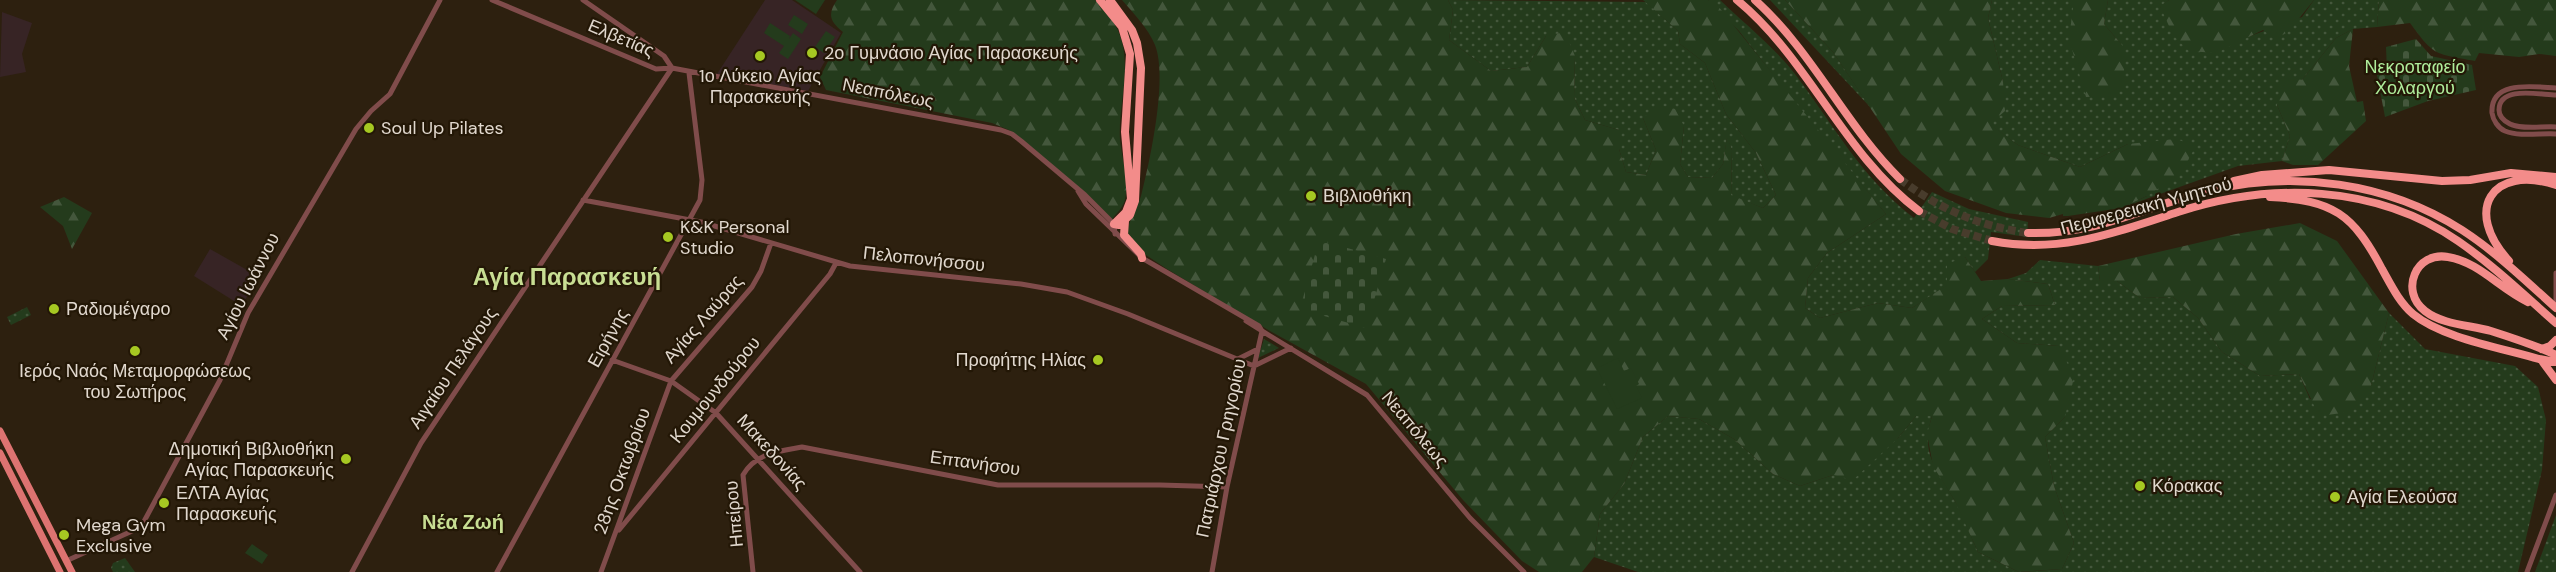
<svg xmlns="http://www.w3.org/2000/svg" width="2556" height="572" font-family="'DM Sans',sans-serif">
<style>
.education{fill:#372425}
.grass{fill:url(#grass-dots)}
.forest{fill:url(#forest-firs)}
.cemetery{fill:url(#cemetery-stones)}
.pitch{fill:#243b1c}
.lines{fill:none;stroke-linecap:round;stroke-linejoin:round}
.highway-tunnel{stroke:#483c2c;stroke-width:8;stroke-dasharray:8 4;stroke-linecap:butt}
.minor{stroke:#804c4b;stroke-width:5}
.major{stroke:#dd7371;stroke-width:7}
.highway{stroke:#f38c8a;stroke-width:8}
.poi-dot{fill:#a6c822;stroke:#231706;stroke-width:2}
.labels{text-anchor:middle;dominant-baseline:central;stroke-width:4.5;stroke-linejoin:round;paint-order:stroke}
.street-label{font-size:18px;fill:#e1d8ce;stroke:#231706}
.poi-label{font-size:18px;fill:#e1d8ce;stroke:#231706;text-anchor:start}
.park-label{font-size:18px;fill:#afed9b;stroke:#231706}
.neighbourhood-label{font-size:20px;font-weight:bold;fill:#c8de93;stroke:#231706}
.district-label{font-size:24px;font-weight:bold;fill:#c8de93;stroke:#231706}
</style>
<defs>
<pattern id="grass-dots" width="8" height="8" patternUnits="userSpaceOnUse" patternTransform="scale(1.5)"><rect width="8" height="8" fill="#243b1c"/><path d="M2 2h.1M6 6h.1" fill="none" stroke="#44573c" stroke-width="1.8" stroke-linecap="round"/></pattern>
<pattern id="forest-firs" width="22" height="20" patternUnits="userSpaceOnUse" patternTransform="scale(1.5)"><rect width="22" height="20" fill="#243b1c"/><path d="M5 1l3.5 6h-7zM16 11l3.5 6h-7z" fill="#44573c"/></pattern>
<pattern id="cemetery-stones" width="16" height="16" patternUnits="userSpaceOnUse" patternTransform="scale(1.5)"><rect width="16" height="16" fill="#243b1c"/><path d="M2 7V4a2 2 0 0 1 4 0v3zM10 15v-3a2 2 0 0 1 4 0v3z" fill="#44573c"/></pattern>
</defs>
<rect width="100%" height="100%" fill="#2d200f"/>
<!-- education -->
<path class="education" d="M765,0H792L841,33L808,91L717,74Z
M2,12L32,23L22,54L26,72L0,77Z
M210,249L258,276L242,306L194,276Z"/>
<!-- grass -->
<path class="grass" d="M1448,0L1646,2L1678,31L1680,44L1705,63L1726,114L1756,153L1776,195L1763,208L1731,196L1732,150L1727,138L1723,164L1712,178L1688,177L1680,164L1684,126L1643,118L1656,150L1646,175L1626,172L1619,149V130L1585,120L1574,97L1575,56L1546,36L1527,67L1491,71L1449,40L1453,10Z
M1708,0H1720C1745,24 1774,47 1795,74C1836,128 1859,175 1914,218L1932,192L1969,209L2028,222L2027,237L1991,232L1988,259L1975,272L1965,257L1948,285L1912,308L1878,303L1820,318L1805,308L1808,278L1827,253L1886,214L1798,107L1739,31Z
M1770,0H1785L1833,52L1870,107Z
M1992,0H2074L2122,45L2104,24L2108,0H2169L2160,7L2242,39L2302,17L2314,0H2379L2377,27L2353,29L2336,38L2302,80L2277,105L2290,136L2282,161L2238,166L2121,208L2147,196L2128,144L2080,167L2018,145L1989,124L2003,82L1988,18Z
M2040,260L2098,266L2100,281H2117L2140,298L2173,297L2198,318L2222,352L2260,376L2299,374L2310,399L2371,386L2389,313L2425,349L2515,366L2538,387L2546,420L2542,470L2518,572H2022L2062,569L2074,543L2054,486L2045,437L2065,417L2059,346L2017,343L1982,319L2002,306L2055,305L2048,284L2008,279L2026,273Z
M27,307L31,315L11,325L7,317Z
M1264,339L1279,348L1258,358Z
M1668,416L1699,419L1734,439L1773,474L1800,486L1833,475L1898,438L1916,416H1932C1920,455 1937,469 1955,501C1964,517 1970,535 1978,552L2019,572H1638L1594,557L1600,514L1624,484L1643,437Z
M2556,515V572H2535Z
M125,558L135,572H113L111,568L113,563Z"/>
<!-- forest -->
<path class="forest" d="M837,0H1095C1107,12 1118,25 1122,42C1130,74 1118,108 1120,140C1122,159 1129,181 1125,200C1123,207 1117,213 1112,219L1009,130L992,123L826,90L820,77L843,32C830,21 827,15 837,0Z
M1122,0H1448L1453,10L1449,40L1491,71L1527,67L1546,36L1565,32L1575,56L1574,97L1585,120L1619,130V149L1626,172L1646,175L1656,150L1643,118L1659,105L1675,109L1684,126L1680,164L1688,177L1712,178L1723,164L1727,136L1732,150L1731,195L1763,208L1776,195L1756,153L1726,114L1705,63L1680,44L1678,31L1643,0H1708L1718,6L1886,214L1827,253L1808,278L1805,308L1820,318L1878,303L1912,308L1947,285V264L1965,257L1981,281L2008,279L2048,284L2055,305L2002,306L1982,319L2017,343L2059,346L2074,377L2065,417L2045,437L2054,486L2074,543L2062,569L2019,572L1978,552L1955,501L1933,466L1927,434L1932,416H1916L1898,438L1853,480L1833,475L1800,486L1773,474L1734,439L1699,419L1668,416L1643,437L1624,484L1600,514L1594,557L1582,572H1539L1522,561L1463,500L1366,384L1270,331L1167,269L1143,253L1127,235C1128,220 1137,210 1141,196C1150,161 1168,78 1155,45C1148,28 1134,14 1122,0Z
M1785,0H1992L1988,18L2003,82L2005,111L1990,124L2018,145L2080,167L2128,144L2176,139L2196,146L2180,174L2147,196L2121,208L2068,216H2063V214L2049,218L2006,213L1945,191L1901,154L1833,52Z
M2074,0H2108L2104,24L2122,45L2125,81L2110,96L2086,97L2069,39Z
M2169,0H2314L2288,32L2275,39L2263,30L2216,53L2189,51L2173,35L2160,6Z
M2379,0H2556V56L2539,54L2519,57L2479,53L2475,61C2434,53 2435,57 2410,23L2377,27Z
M2353,29L2349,66L2357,102L2363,101L2366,121L2318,165H2293L2282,161L2290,136L2277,105L2283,77L2302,80L2336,38Z
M64,197L92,213L72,249L63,226L40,207Z
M2300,223L2337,241L2389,313L2371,386L2350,412L2319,416L2299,374L2260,376L2222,352L2198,318L2173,297L2140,298L2117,281H2100L2098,266L2236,234Z"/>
<!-- cemetery -->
<path class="cemetery" d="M2416,39L2431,56L2472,65L2476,90L2428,101L2385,117L2377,75L2387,71L2386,47Z
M1319,240L1386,259L1366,328L1300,309Z"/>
<!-- pitch -->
<path class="pitch" d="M795,0H825L816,14Z
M794,15L808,24L802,34L788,25Z
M770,23L790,36L789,39L793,33L801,39L788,59L779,53L784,46L764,33Z
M826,31L835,37L824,53L815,47Z
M1618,358L1624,371L1631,368L1639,384L1636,386L1642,398L1617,409L1597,368Z
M252,544L268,555L262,564L245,553Z"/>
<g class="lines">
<!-- highway-tunnel -->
<path class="highway-tunnel" d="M1900,179C1939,209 1979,226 2028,233
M1919,211L1952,229L1992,241"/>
<!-- minor -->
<path class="minor" d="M492,0L656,69L672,68L1001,130L1012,134L1021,141L1085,195L1114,224L1115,234
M583,0L664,56L672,68
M2556,88C2535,87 2490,79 2492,113C2493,120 2498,128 2505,131C2520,137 2540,133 2556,134
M2556,95C2541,95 2499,85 2499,110C2499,116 2504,121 2510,124C2522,130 2542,126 2556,127
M1078,191L1086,204L1142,258L1259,326L1262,331L1246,321
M583,200L701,222L850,266L1021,284L1067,292L1128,314L1254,366
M2556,273V306
M1238,359L1258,349
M612,360L671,381L716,413L860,572
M1254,366L1291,348
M619,530L830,274L836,263
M66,561L141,527L220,380L248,313L356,129L371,111L390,94L440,0
M352,572L421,443L672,68
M497,572L700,200L702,180L689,73
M601,572L671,381L752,287L761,271L771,243
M753,572L743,475C755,453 780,451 802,447L998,485H1160L1227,487
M1212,572L1227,487L1262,331L1367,395L1470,518L1524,572
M2527,572L2556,495"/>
<!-- major -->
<path class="major" d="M0,431L72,572
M0,453L60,572"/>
<!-- highway -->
<path class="highway" d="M1100,0L1122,27L1130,54L1125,132L1131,199L1126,212L1114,224
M1110,0L1132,30L1137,43L1141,68L1135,201L1130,215L1119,225L1114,224
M1737,0C1810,60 1843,154 1919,211
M1755,0C1813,52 1845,125 1900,179
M2234,181L2262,175L2329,170L2442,181L2470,180L2511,173L2556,177
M2270,197C2333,200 2353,214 2382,269C2391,285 2399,302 2413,314C2442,338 2502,348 2539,359L2556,362
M1125,221L1124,235L1141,254L1142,258
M2028,233C2100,235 2142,207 2208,191C2294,170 2387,182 2462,230C2496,252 2526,281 2556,308
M1992,241C2060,254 2114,233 2178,212C2271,182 2375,184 2458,241C2493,265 2524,295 2556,323
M2509,261C2463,211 2491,164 2556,185
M2528,302C2500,289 2479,262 2448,257C2416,251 2399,291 2425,311C2443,325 2470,325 2491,331C2513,338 2535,345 2556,355
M2542,349L2550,346L2556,340
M2542,361L2556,380"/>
</g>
<!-- markers -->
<g class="poi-dot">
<circle cx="812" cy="53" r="6"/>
<circle cx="760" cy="56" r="6"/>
<circle cx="369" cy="128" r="6"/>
<circle cx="1311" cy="196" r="6"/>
<circle cx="668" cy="237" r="6"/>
<circle cx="54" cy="309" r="6"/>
<circle cx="135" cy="351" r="6"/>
<circle cx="1098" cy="360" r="6"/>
<circle cx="346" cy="459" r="6"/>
<circle cx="2140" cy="486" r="6"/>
<circle cx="2335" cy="497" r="6"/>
<circle cx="164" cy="503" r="6"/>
<circle cx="64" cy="535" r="6"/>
</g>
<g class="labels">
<!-- street labels -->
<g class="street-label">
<text transform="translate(621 38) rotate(23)">Ελβετίας</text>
<text transform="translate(888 93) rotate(11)">Νεαπόλεως</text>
<text transform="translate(2146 206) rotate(-15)">Περιφερειακή Υμηττού</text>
<text transform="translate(924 259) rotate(6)">Πελοπονήσσου</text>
<text transform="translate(248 286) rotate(-63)">Αγίου Ιωάννου</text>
<text transform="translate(703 319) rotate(-49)">Αγίας Λαύρας</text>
<text transform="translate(608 338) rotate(-61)">Ειρήνης</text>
<text transform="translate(453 368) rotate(-56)">Αιγαίου Πελάγους</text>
<text transform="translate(715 390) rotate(-51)">Κουμουνδούρου</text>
<text transform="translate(1415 429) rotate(50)">Νεαπόλεως</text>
<text transform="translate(1221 448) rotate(-78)">Πατριάρχου Γρηγορίου</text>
<text transform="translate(772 452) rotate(48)">Μακεδονίας</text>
<text transform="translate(975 463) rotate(8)">Επτανήσου</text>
<text transform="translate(622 471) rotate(-70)">28ης Οκτωβρίου</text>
<text transform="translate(734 514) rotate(-95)">Ηπείρου</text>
</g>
<!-- poi labels -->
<g class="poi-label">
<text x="824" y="53">2ο Γυμνάσιο Αγίας Παρασκευής</text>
<text x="760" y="76" text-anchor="middle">1ο Λύκειο Αγίας<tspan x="760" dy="21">Παρασκευής</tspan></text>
<text x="381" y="128">Soul Up Pilates</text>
<text x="1323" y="196">Βιβλιοθήκη</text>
<text x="680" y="227">K&amp;K Personal<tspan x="680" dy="21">Studio</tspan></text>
<text x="66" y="309">Ραδιομέγαρο</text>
<text x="1086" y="360" text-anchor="end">Προφήτης Ηλίας</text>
<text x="135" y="371" text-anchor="middle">Ιερός Ναός Μεταμορφώσεως<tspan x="135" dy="21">του Σωτήρος</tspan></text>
<text x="334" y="449" text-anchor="end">Δημοτική Βιβλιοθήκη<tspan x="334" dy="21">Αγίας Παρασκευής</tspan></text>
<text x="2152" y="486">Κόρακας</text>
<text x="176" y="493">ΕΛΤΑ Αγίας<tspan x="176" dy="21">Παρασκευής</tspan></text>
<text x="2347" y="497">Αγία Ελεούσα</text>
<text x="76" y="525">Mega Gym<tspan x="76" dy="21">Exclusive</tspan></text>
</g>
<!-- park labels -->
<g class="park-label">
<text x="2415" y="67">Νεκροταφείο<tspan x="2415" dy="21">Χολαργού</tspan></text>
</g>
<!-- neighbourhood labels -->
<g class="neighbourhood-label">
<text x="463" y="522">Νέα Ζωή</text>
</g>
<!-- district labels -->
<g class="district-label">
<text x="567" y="276">Αγία Παρασκευή</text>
</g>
</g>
</svg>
